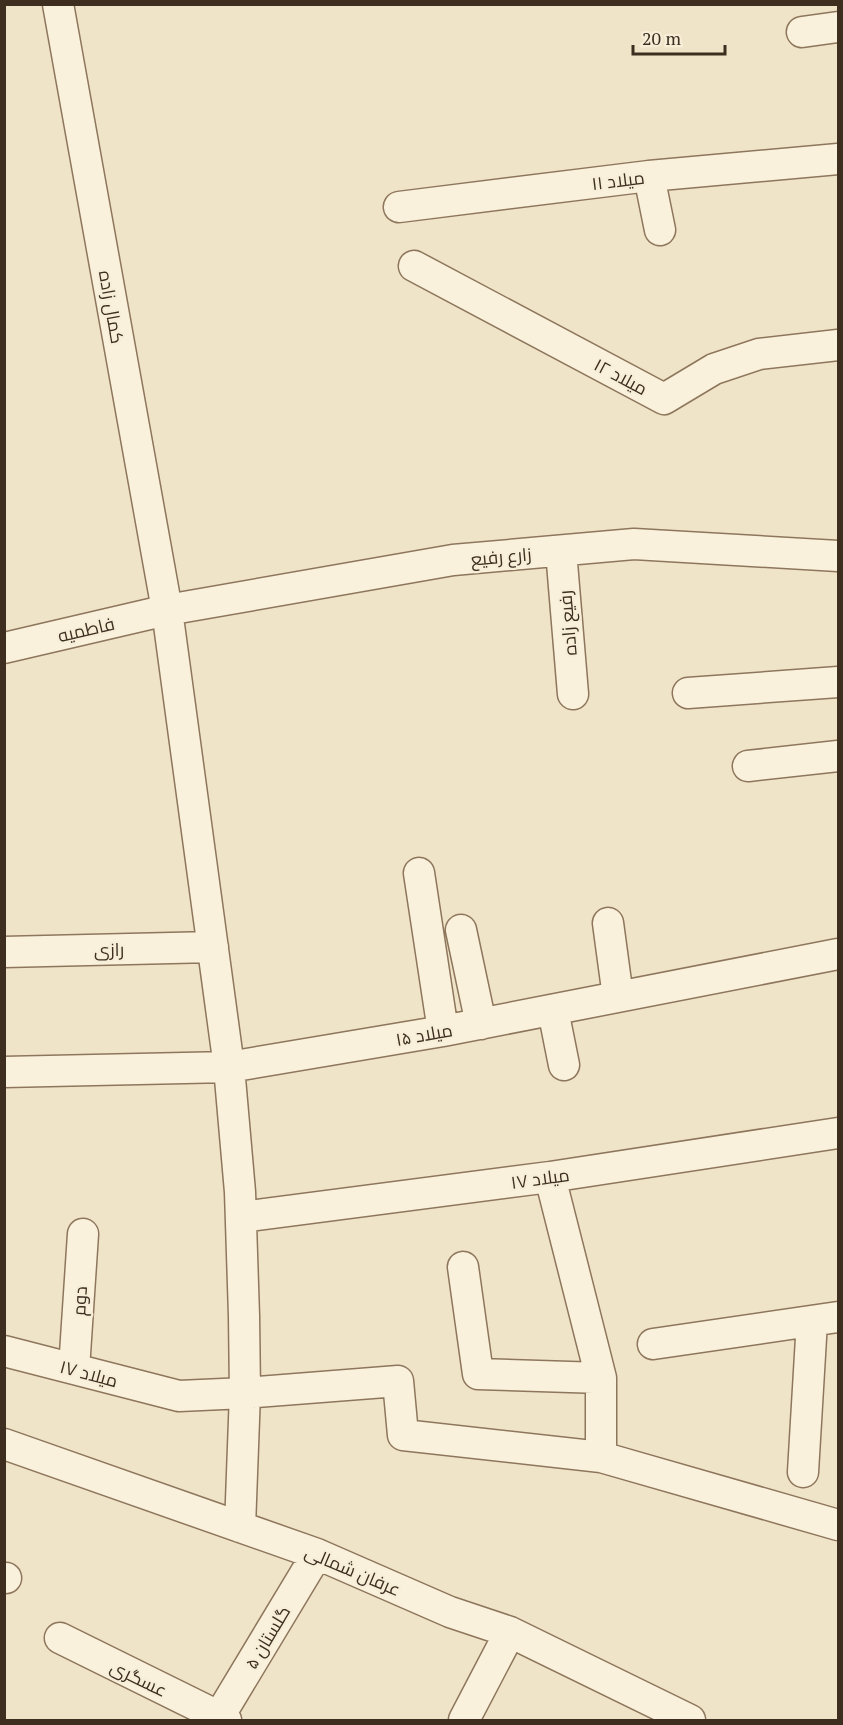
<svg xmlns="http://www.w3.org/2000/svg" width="843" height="1725" font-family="'PT Serif',Cairo,serif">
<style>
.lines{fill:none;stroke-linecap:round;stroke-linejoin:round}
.minor-casing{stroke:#8d765c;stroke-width:33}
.minor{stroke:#faf1dc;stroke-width:30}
.labels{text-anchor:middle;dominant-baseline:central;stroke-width:4.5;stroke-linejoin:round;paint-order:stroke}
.street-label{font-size:18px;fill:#3d2e20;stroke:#f7eed8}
</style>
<rect width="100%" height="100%" fill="#f0e4c8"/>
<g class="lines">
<!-- minor casing -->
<g class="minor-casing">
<path id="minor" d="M58,4L167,610L229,1067L240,1192L244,1316L245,1393L240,1527
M802,32L838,27
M649,176L660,230
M399,207L649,176L838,159
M414,266L664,399L714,369L759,354L838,345
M561,551L573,694
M4,648L167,610L453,560L634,544L838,556
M688,693L838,682
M748,766L838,756
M419,873L443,1031
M608,923L618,997
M461,930L481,1024
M4,952L213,947
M553,1010L564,1065
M4,1072L229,1067L443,1031L838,954
M550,1177L601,1378V1457
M241,1217L550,1177L838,1133
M463,1267L478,1374L601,1378
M653,1344L838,1317
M4,1351L179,1396L245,1393L398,1381L403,1435L601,1457L838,1525
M74,1369L83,1234
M4,1444L317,1554L450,1612L510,1632L690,1720
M803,1472L812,1321
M4,1578H6
M60,1638L226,1720
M217,1720L317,1554
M464,1720L510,1632"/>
</g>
<!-- minor -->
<use href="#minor" class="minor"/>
</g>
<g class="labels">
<!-- street labels -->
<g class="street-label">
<text transform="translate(618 180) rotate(-7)">میلاد ۱۱</text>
<text transform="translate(112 307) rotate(80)">کمال زاده</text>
<text transform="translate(621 376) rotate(28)">میلاد ۱۲</text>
<text transform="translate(501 556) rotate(-5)">زارع رفیع</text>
<text transform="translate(567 623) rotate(-95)">رفیع زاده</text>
<text transform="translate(86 629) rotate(-13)">فاطمیه</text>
<text transform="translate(109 949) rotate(-1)">رازی</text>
<text transform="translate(424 1034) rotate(-10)">میلاد ۱۵</text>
<text transform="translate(540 1178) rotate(-8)">میلاد ۱۷</text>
<text transform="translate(79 1301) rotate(-86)">دوم</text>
<text transform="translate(89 1373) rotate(15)">میلاد ۱۷</text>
<text transform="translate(353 1570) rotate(23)">عرفان شمالی</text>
<text transform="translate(267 1637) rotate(-59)">گلستان ۵</text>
<text transform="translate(139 1678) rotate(26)">عسگری</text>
</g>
</g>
<!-- border -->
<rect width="843" height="1725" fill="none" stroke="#3d2e20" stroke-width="12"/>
<!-- scale -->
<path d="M633 45v9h92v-9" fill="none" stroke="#3d2e20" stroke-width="3"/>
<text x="642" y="45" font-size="18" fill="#3d2e20" stroke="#f7eed8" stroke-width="4.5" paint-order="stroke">20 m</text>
</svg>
